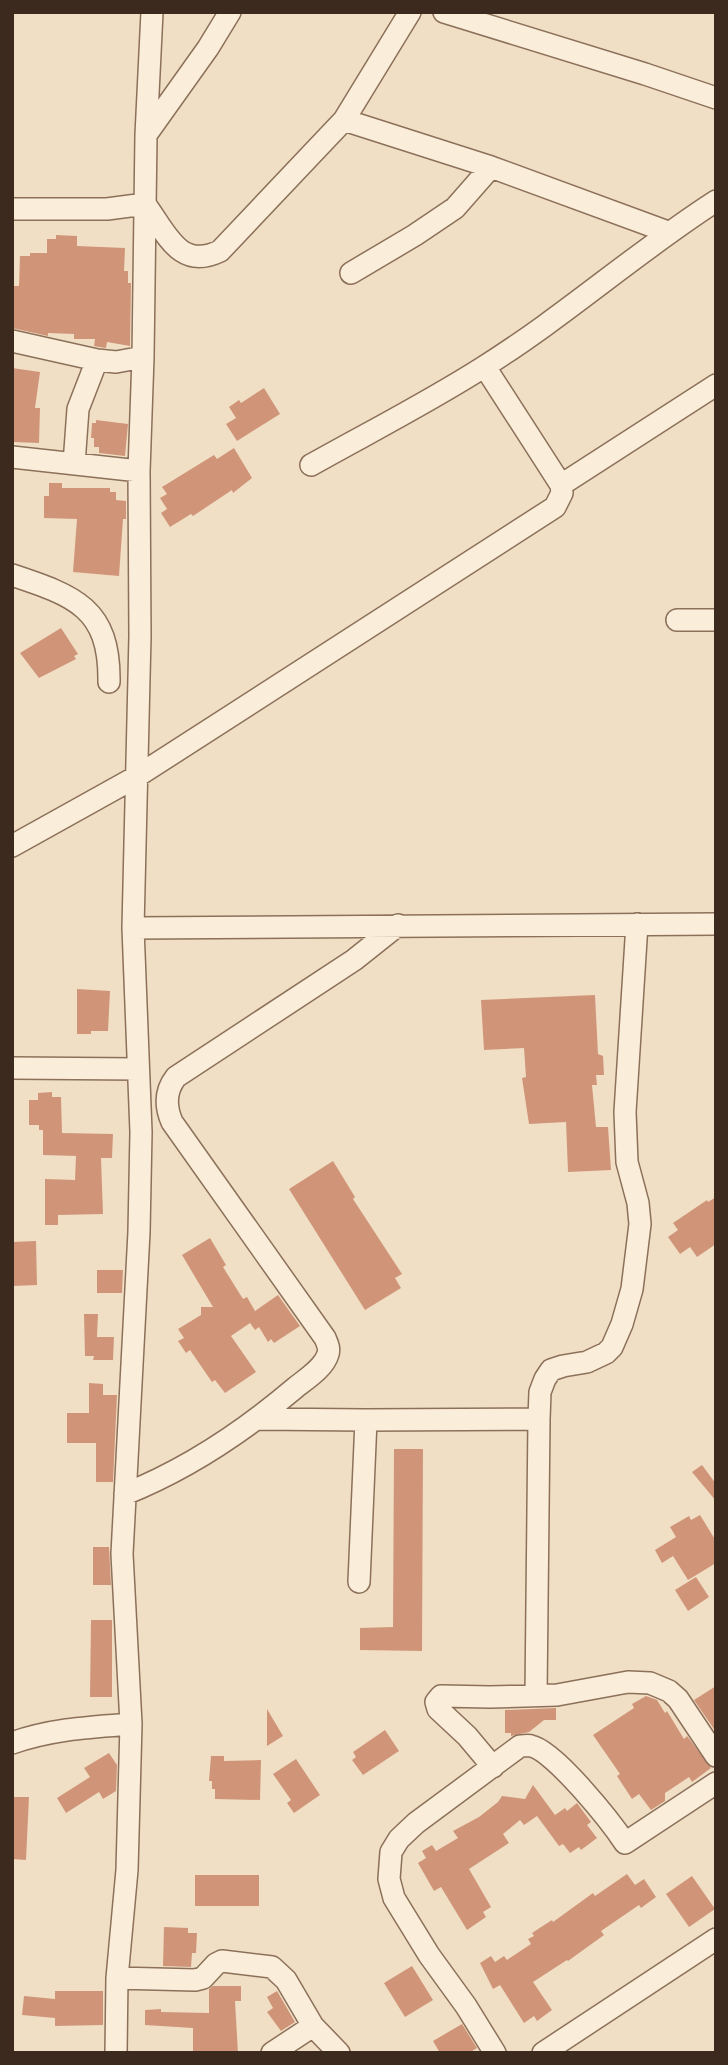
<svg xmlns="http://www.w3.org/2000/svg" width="728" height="2065" font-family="Georgia,serif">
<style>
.building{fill:#d09579}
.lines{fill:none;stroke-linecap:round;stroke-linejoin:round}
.minor-casing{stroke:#8c705a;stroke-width:24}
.minor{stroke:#faedd9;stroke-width:21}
</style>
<rect width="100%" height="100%" fill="#f0dfc5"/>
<!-- building -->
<path class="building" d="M56,235L77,236V246L125,248L124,271H128V283H131L130,346L107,342L106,348L99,347L94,346L95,339H74V334L48,333V336L12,328V286H19L20,256H30V253H47V239H56Z
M12,368L40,372L35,408H40L39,443L13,442Z
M264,388L280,414L237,441L226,424L236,418L229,407L239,400L241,403Z
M96,420L128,424L125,456L99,453V447H94V438H91L92,423H96Z
M234,448L252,478L233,493L232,490L193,516L191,514L170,527L161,513L167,509L160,498L167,494L162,487L214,455L217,459Z
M49,483H62V488H110V492H116V500L126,501V519H123L119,576L73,572L77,519L44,518V496H49Z
M61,628L78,654L74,656L76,659L39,678L20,653Z
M77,989L110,991L108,1031H91V1034H77Z
M595,995L598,1054L603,1056L604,1075H596L597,1085H592L596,1127H608L611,1170L568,1172L566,1122L529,1124L522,1078L526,1077L524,1048L484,1050L481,1000Z
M52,1092V1097H61L62,1133L113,1134L112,1158H101L103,1214L58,1215V1225H45V1179L75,1180L76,1156L43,1155V1130H39V1125H29V1100H38V1093Z
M333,1161L355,1197L353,1199L402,1274L395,1278L401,1288L365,1310L289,1189Z
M716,1197V1244L697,1257L690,1247L680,1254L668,1237L678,1230L673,1223L707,1200L708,1202Z
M210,1238L226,1265L223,1267L243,1299L247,1297L255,1311L278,1295L300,1326L274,1343L271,1339L268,1342L259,1327L255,1330L250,1323L231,1336L256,1372L225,1393L215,1380L212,1382L190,1350L186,1353L178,1341L184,1338L178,1329L201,1315V1307H213L182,1255Z
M36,1241L37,1285L12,1286V1242Z
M97,1270H123L122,1293H97Z
M84,1314H98L97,1337H114L113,1360H93L94,1356H85Z
M89,1383L103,1384V1395H117L113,1482H96V1443H67V1413H89Z
M394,1449H423L422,1651L360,1650V1628L393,1627Z
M702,1465L716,1484V1501L692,1472Z
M700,1515L716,1541V1563L688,1580L673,1556L662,1563L655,1550L676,1537L670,1527L689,1516L691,1520Z
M93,1547H109L111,1585H93Z
M696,1577L709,1597L688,1611L675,1590Z
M91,1620H112V1697H90Z
M716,1686V1732L694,1700Z
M646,1696L657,1700L665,1713L667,1711L684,1739L687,1736L711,1768L692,1782L689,1777L665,1793V1801L651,1810L639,1794L632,1799L617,1776L620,1774L593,1735L634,1708L632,1704Z
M556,1708V1720H544L529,1732L511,1736V1733H505V1710Z
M267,1709L283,1736L267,1746Z
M385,1730L399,1751L363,1775L352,1760L356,1757L353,1752Z
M109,1753L117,1765L116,1791L103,1799L99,1792L66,1813L57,1798L90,1777L84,1768Z
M211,1756H224V1761L261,1760L260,1800L215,1799V1789H212V1781H209Z
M296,1759L320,1795L294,1813L287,1803L291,1800L273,1774Z
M533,1785L555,1815L565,1808L567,1811L577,1803L591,1822L587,1825L597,1838L581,1850L579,1847L570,1853L563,1844L559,1846L537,1816L524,1825L520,1820L503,1834L509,1843L469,1869L491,1907L483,1912L486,1917L467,1930L441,1887L434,1891L418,1863L426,1858L422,1851L432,1845L436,1851L458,1838L453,1831L479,1817L498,1802L502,1796L525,1799Z
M12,1797H29L26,1860L12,1859Z
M627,1874L635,1885L644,1879L656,1897L641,1908L639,1905L601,1931L604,1935L568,1961L567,1960L533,1982L552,2010L537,2021L534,2016L524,2023L500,1985L493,1989L480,1963L491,1956L495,1962L504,1956L507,1960L531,1944L528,1939L534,1936L532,1933L552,1920L553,1922L593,1893L595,1896Z
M195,1875H259V1906H195Z
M692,1876L715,1909L689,1927L666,1894Z
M164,1927L188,1928V1933H197L196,1953H192L191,1967L163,1966Z
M412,1966L433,2000L405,2017L384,1983Z
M213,1986H241V2001H235L238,2053H193V2028L145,2025V2010L161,2009V2012L209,2013V1989Z
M55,1991H103V2025L55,2026V2018L22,2015L24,1996L55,1999Z
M277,1991L295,2022L281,2031L267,2012L273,2008L267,1997Z
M462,2024L477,2048L469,2053H440L433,2041Z"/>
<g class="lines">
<!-- minor casing -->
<g class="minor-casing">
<path id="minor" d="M444,12L645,74L716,98
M344,120L491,167L668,232
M146,135L208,48L230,12
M12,209H107L145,204C166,232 179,271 220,251L344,120L410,12
M351,273L415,235L455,208L491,167
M12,341L97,360L116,362L143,357
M12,457L139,471
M74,464L78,409L97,360
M311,465C368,433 427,403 482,368C564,317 635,253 716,201
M561,485L716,385
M12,575C75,596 110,608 109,682
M677,620H716
M12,846L136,777L555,507L562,493L561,485L485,367
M133,928L716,924
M12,1068L138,1069
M257,1419L366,1420
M125,1494C188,1469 243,1432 295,1388C306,1379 324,1368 328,1354C330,1348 327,1343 325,1338L172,1122C165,1106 165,1091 176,1077L354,960L398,925
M359,1582L366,1420L539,1419
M536,1695L539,1419L540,1392L545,1379L551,1370L563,1366L587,1362L606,1353L612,1347L622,1324L632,1289L640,1224L638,1203L627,1162L625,1112L637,924
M12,1743C51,1729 91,1727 131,1724
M493,1767L467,1736L438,1709L436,1702L441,1696L490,1697L557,1695L628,1682L650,1683L669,1691L678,1699L716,1756
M117,1978L195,1980L203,1978L216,1964L222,1961L272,1967L286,1980L313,2026
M116,2053L117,1978L127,1870L131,1724L122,1554L139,1232L141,1132L133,928L140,636L139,471L143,357L146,135L152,12
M272,2053L313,2026L339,2053
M495,2053L466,2006L429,1955L394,1898L389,1879L391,1852L399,1839L416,1823L520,1746C524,1746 528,1745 531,1746C554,1750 611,1822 625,1843L716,1783
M543,2053L716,1939"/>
</g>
<!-- minor -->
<use href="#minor" class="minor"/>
</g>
<!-- border -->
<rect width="728" height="2065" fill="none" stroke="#3c2a1e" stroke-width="28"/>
</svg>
